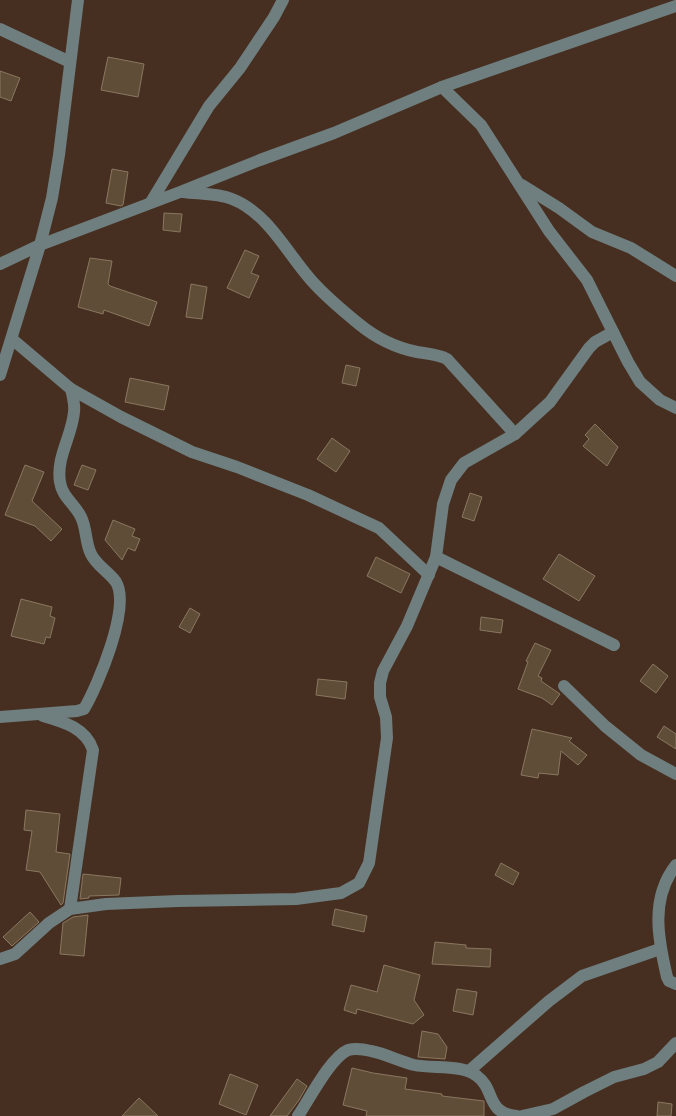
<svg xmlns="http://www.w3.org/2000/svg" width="676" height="1116" viewBox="0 0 676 1116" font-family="Signika,sans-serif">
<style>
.building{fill:#5f4d38;stroke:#8a7760}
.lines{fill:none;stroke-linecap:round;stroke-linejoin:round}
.minor{stroke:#6f7e7e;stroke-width:12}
</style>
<rect width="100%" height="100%" fill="#462f21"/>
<!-- building -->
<g class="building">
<path d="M108,57L144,64L138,97L101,90Z"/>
<path d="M0,71L20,78L11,101L0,97Z"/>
<path d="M112,169L128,172L123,205L121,206L106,203Z"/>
<path d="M164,213L182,214L180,232L163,230Z"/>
<path d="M245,250L259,256L251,273L259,276L249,298L227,288Z"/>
<path d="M90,258L112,261L108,284L110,286L157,302L149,326L104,310L103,314L78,307Z"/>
<path d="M191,284L207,287L202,319L186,317Z"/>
<path d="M346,365L360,368L356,386L342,383Z"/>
<path d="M130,378L169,386L164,410L125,402Z"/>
<path d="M595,424L618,447L607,466L583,446L589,439L585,435Z"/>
<path d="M332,438L350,451L336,472L317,459Z"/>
<path d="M25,465L44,472L32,501L62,529L51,541L35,526L5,515Z"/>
<path d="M82,465L96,470L88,490L74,485Z"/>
<path d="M470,493L482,497L474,521L462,517Z"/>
<path d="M113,520L135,529L132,536L140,539L135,551L128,548L122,560L105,540Z"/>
<path d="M559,554L595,576L579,601L543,579Z"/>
<path d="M376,557L410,574L401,593L367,576Z"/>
<path d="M21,599L52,607L50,616L55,618L50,638L46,637L44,644L11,636Z"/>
<path d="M190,608L200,614L190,633L179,627Z"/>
<path d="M481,617L503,620L501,633L480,630Z"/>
<path d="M535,643L551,650L538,676L542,678L541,681L560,694L552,705L542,698L518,689L528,662L526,661Z"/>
<path d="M653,664L668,676L656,693L640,681Z"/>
<path d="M318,679L347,682L345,699L316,695Z"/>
<path d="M664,726L676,734V749L657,737Z"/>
<path d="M532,729L572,738L569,741L587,755L578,765L561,751L558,775L539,773L538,778L521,775Z"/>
<path d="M26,810L60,814L56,852L70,854L63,903L61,905L40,872L26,870L32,831L24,830Z"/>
<path d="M501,863L519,873L513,885L495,875Z"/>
<path d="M83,874L121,878L119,895L89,896V898L80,899Z"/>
<path d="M335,909L367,916L364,932L332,925Z"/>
<path d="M30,912L39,922L12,946L3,937Z"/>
<path d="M88,915L84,956L60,954L63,923L73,917Z"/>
<path d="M435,942L466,945V948L491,949L490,967L432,964Z"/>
<path d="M384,965L420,975L414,1000L424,1015L413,1024L357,1009L356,1014L344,1010L351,985L377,992Z"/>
<path d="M457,989L477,992L473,1015L453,1011Z"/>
<path d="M422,1031L438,1034L447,1047L445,1059L418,1057Z"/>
<path d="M352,1068L373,1073L407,1078L405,1089L442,1094V1096L484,1101V1116H366L367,1111L343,1105Z"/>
<path d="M230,1074L258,1085L246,1115L219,1104Z"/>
<path d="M297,1079L307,1086L299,1100L287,1116H270Z"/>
<path d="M139,1098L158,1116H122Z"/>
<path d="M658,1102L672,1104L671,1116H657Z"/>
</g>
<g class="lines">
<!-- minor -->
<g class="minor">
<path d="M0,29L70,62"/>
<path d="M442,87L481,125L549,231L587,280L628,362L640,382L660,400L676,408"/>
<path d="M522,185L559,208L592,232L631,248L676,276"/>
<path d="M183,192C198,194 217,193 232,199C268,213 287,253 311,280C325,296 343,311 359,324C376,338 397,348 417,352C428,354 437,354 447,359L515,434"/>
<path d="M151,202L209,106L240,68L274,17L283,0"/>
<path d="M0,264L40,245L180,192L260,160L334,133L442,87L676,6"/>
<path d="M12,339L71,389L121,417L192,452L237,467L308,495L379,528L429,575"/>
<path d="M0,375L40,245L52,198L59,155L78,0"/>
<path d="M436,557L614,645"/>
<path d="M564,686L605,726L641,755L676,774"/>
<path d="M43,716C64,722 86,728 93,750L70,909"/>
<path d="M0,717L77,711L84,709C98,685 131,607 116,582C109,572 96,565 91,554C85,542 87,529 81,517C75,504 62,497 60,482C56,457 72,436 74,412C75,404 73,397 71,389"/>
<path d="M676,865C650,898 658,939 667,977L669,981L676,984"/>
<path d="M0,959L15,954L49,923L70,909L106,904L178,901L296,899L341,893L359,883L369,863L387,738L386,717L380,697V683L383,671L407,626L436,557L443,504L451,480L464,463L515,434L550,402L589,348L595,342L613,332"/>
<path d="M469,1071L549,1001L582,976L660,949"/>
<path d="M298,1116C309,1100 330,1058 348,1050C355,1048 363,1049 371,1051C386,1054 399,1061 414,1065C433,1069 462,1064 477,1076C496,1090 485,1113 517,1116"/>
<path d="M522,1116L553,1109L584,1092L614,1077L644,1069L658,1062L676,1043"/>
</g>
</g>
</svg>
